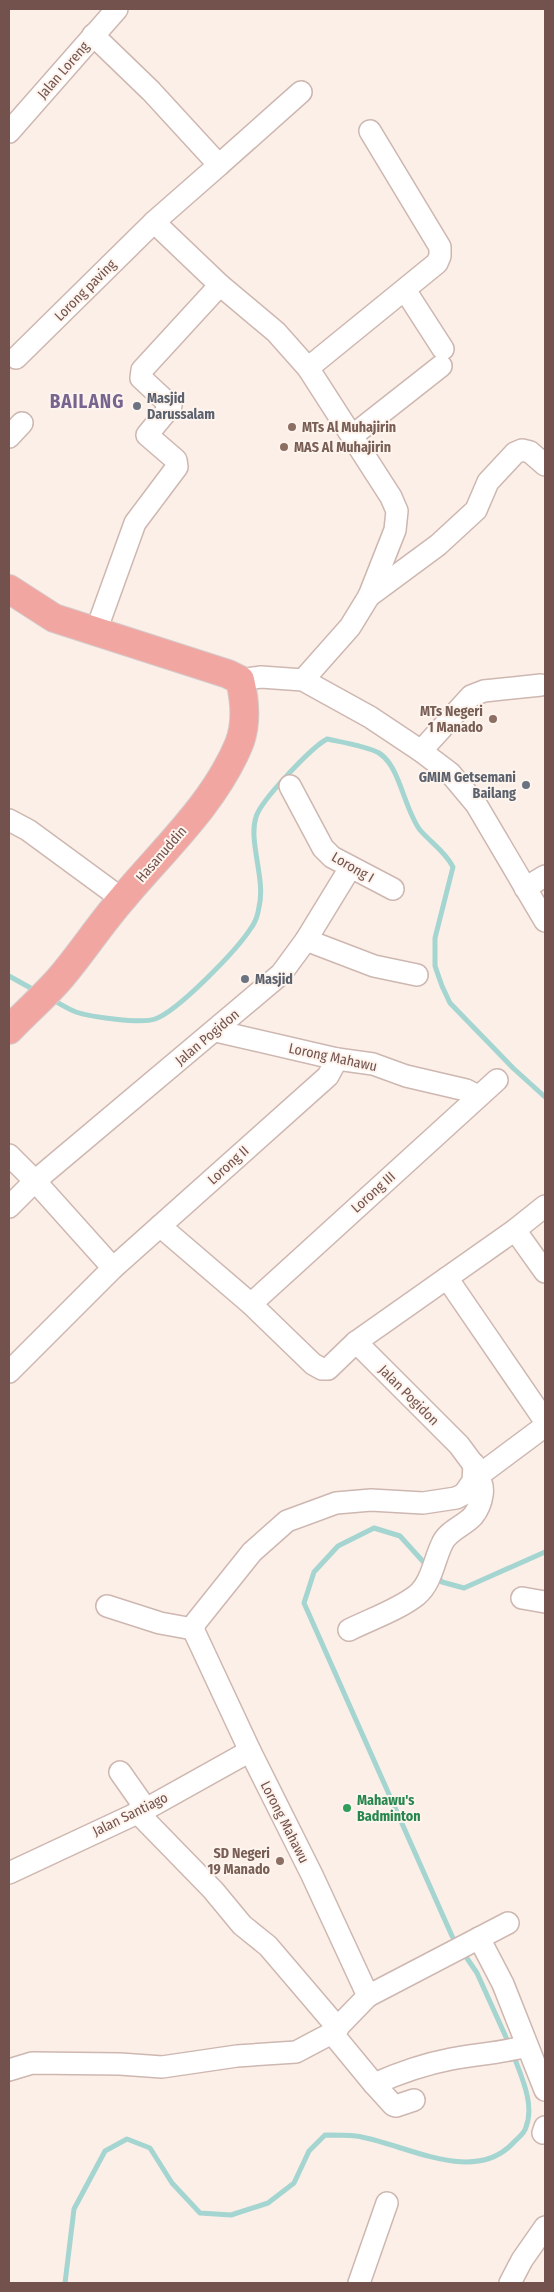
<svg xmlns="http://www.w3.org/2000/svg" width="554" height="2292" viewBox="0 0 554 2292" font-family="'Fira Sans Condensed',sans-serif">
<style>
.lines{fill:none;stroke-linecap:round;stroke-linejoin:round}
.stream{stroke:#a4d5d1;stroke-width:5}
.minor-casing{stroke:#ceb7b1;stroke-width:24}
.highway-casing{stroke:#d5cbca;stroke-width:30}
.minor{stroke:#fff;stroke-width:21}
.highway{stroke:#f1a6a2;stroke-width:28}
.worship-dot{fill:#6b7280;stroke:#fef4ee;stroke-width:2}
.education-dot{fill:#8d6e63;stroke:#fef4ee;stroke-width:2}
.leisure-dot{fill:#2e9e5b;stroke:#fef4ee;stroke-width:2}
.labels{text-anchor:middle;stroke-width:4;stroke-linejoin:round;paint-order:stroke}
.street-label{font-size:14px;fill:#73524d;stroke:#fef4ee}
.worship-label{font-size:14px;font-weight:bold;fill:#5b616d;stroke:#fef4ee;text-anchor:start}
.education-label{font-size:14px;font-weight:bold;fill:#785e54;stroke:#fef4ee;text-anchor:start}
.leisure-label{font-size:14px;font-weight:bold;fill:#27864d;stroke:#fef4ee;text-anchor:start}
.district-label{font-size:19px;font-weight:bold;letter-spacing:1px;fill:#78658f;stroke:#fef4ee}
</style>
<rect width="100%" height="100%" fill="#fbefe7"/>
<g class="lines">
<!-- stream -->
<g class="stream">
<path d="M9,976L36,991"/>
<path d="M53,1000C60,1004 68,1009 76,1012C91,1017 141,1024 155,1019C178,1011 237,950 251,928C255,923 258,914 259,907C266,880 248,841 256,817C261,800 312,747 327,739C341,742 367,746 379,753C400,766 404,809 420,830C431,843 445,851 453,867L435,938V966L442,986L450,1003L513,1068L545,1097"/>
<path d="M428,1567L400,1536L374,1528L338,1546L314,1572L304,1603L452,1936L457,1944"/>
<path d="M436,1575L442,1582L464,1588L545,1552"/>
<path d="M462,1951L477,1973L510,2046"/>
<path d="M65,2283L74,2209L105,2151L127,2139L150,2148L172,2183L200,2213L231,2215L268,2203L294,2183L309,2151L325,2135C335,2135 346,2135 356,2136C404,2143 474,2187 514,2142C518,2138 525,2133 526,2127C535,2104 521,2076 513,2054"/>
</g>
<defs>
<g id="minor">
<path d="M93,35L151,91L219,165L154,222L220,285L276,332L308,368L391,497L397,511L395,530L369,596L350,627L303,680"/>
<path d="M9,132L117,9"/>
<path d="M219,165L301,92"/>
<path d="M405,290L443,349"/>
<path d="M16,358L154,222"/>
<path d="M308,368L437,263L440,256V247L370,131"/>
<path d="M352,436L441,366"/>
<path d="M9,437L22,423"/>
<path d="M369,596L438,545L476,510L488,482L515,453L522,450L530,452L545,465"/>
<path d="M96,631L135,523L177,467L176,460L147,435L171,406L141,378L142,370L220,285"/>
<path d="M240,680L261,677L303,680L370,717L421,751L450,773L476,804L545,921"/>
<path d="M421,751L471,696L484,691L541,685"/>
<path d="M290,786L323,848L332,857L393,889"/>
<path d="M9,820L28,830L122,899"/>
<path d="M525,888L545,876"/>
<path d="M306,940L374,966L417,975"/>
<path d="M216,1031L337,1059L373,1064L406,1076L466,1090L478,1096"/>
<path d="M9,1155L35,1181L9,1207"/>
<path d="M160,1226L251,1304L313,1364L322,1369H328L356,1342L515,1230L545,1206"/>
<path d="M515,1230L545,1272"/>
<path d="M113,1268L35,1181L281,974L306,940L350,868"/>
<path d="M447,1278L545,1421"/>
<path d="M251,1304L497,1080"/>
<path d="M356,1342L459,1445L479,1472L482,1473L545,1426"/>
<path d="M9,1372L113,1268L328,1076L337,1059"/>
<path d="M522,1598L545,1602"/>
<path d="M107,1606L160,1623L193,1629"/>
<path d="M349,1630C371,1619 398,1610 417,1595C432,1582 434,1560 442,1544C447,1531 464,1526 473,1516C481,1506 489,1482 474,1476"/>
<path d="M120,1772L146,1809"/>
<path d="M137,1812L213,1890L242,1925L268,1946L338,2028"/>
<path d="M9,1873L146,1809L250,1751"/>
<path d="M479,1938L503,1984L545,2090"/>
<path d="M368,1996L508,1923"/>
<path d="M332,2033L374,2084C399,2073 425,2064 451,2059C477,2054 502,2053 527,2046"/>
<path d="M9,2070L32,2063L120,2064L162,2067L237,2056L296,2052L332,2033L368,1996L312,1875L250,1751L193,1629L196,1622L252,1552L287,1521L336,1503L371,1500L423,1503L456,1498L464,1494L473,1481L474,1464"/>
<path d="M374,2084L393,2105L396,2106L414,2100"/>
<path d="M543,2133L545,2127"/>
<path d="M359,2283L387,2203"/>
<path d="M510,2283L522,2260L545,2227"/>
</g>
<path id="highway" d="M9,589L54,618L228,674L240,680C245,701 247,724 239,744C214,804 164,849 123,898C101,923 83,951 62,976C46,995 26,1012 9,1030"/>
</defs>
<!-- minor casing -->
<use href="#minor" class="minor-casing"/>
<!-- highway casing -->
<use href="#highway" class="highway-casing"/>
<!-- minor -->
<use href="#minor" class="minor"/>
<!-- highway -->
<use href="#highway" class="highway"/>
</g>
<!-- markers -->
<g class="worship-dot">
<circle cx="137" cy="406" r="5"/>
<circle cx="526" cy="785" r="5"/>
<circle cx="245" cy="979" r="5"/>
</g>
<g class="education-dot">
<circle cx="292" cy="427" r="5"/>
<circle cx="284" cy="447" r="5"/>
<circle cx="493" cy="719" r="5"/>
<circle cx="280" cy="1861" r="5"/>
</g>
<circle class="leisure-dot" cx="347" cy="1808" r="5"/>
<g class="labels">
<!-- street labels -->
<g class="street-label">
<text transform="translate(63 70) rotate(-49)" y="5">Jalan Loreng</text>
<text transform="translate(85 290) rotate(-45)" y="5">Lorong paving</text>
<text transform="translate(161 854) rotate(-49)" y="5">Hasanuddin</text>
<text transform="translate(353 867) rotate(30)" y="5">Lorong I</text>
<text transform="translate(207 1037) rotate(-40)" y="5">Jalan Pogidon</text>
<text transform="translate(333 1057) rotate(12)" y="5">Lorong Mahawu</text>
<text transform="translate(228 1165) rotate(-42)" y="5">Lorong II</text>
<text transform="translate(373 1192) rotate(-42)" y="5">Lorong III</text>
<text transform="translate(409 1395) rotate(45)" y="5">Jalan Pogidon</text>
<text transform="translate(130 1814) rotate(-26)" y="5">Jalan Santiago</text>
<text transform="translate(285 1822) rotate(63)" y="5">Lorong Mahawu</text>
</g>
<!-- worship labels -->
<g class="worship-label">
<text x="147" y="403">Masjid<tspan x="147" dy="16">Darussalam</tspan></text>
<text x="516" y="782" text-anchor="end">GMIM Getsemani<tspan x="516" dy="16">Bailang</tspan></text>
<text x="255" y="984">Masjid</text>
</g>
<!-- education labels -->
<g class="education-label">
<text x="302" y="432">MTs Al Muhajirin</text>
<text x="294" y="452">MAS Al Muhajirin</text>
<text x="483" y="716" text-anchor="end">MTs Negeri<tspan x="483" dy="16">1 Manado</tspan></text>
<text x="270" y="1858" text-anchor="end">SD Negeri<tspan x="270" dy="16">19 Manado</tspan></text>
</g>
<!-- leisure labels -->
<g class="leisure-label">
<text x="357" y="1805">Mahawu's<tspan x="357" dy="16">Badminton</tspan></text>
</g>
<!-- district labels -->
<g class="district-label">
<text x="87" y="408">BAILANG</text>
</g>
</g>
<!-- border -->
<rect width="554" height="2292" fill="none" stroke="#73524d" stroke-width="20"/>
</svg>
